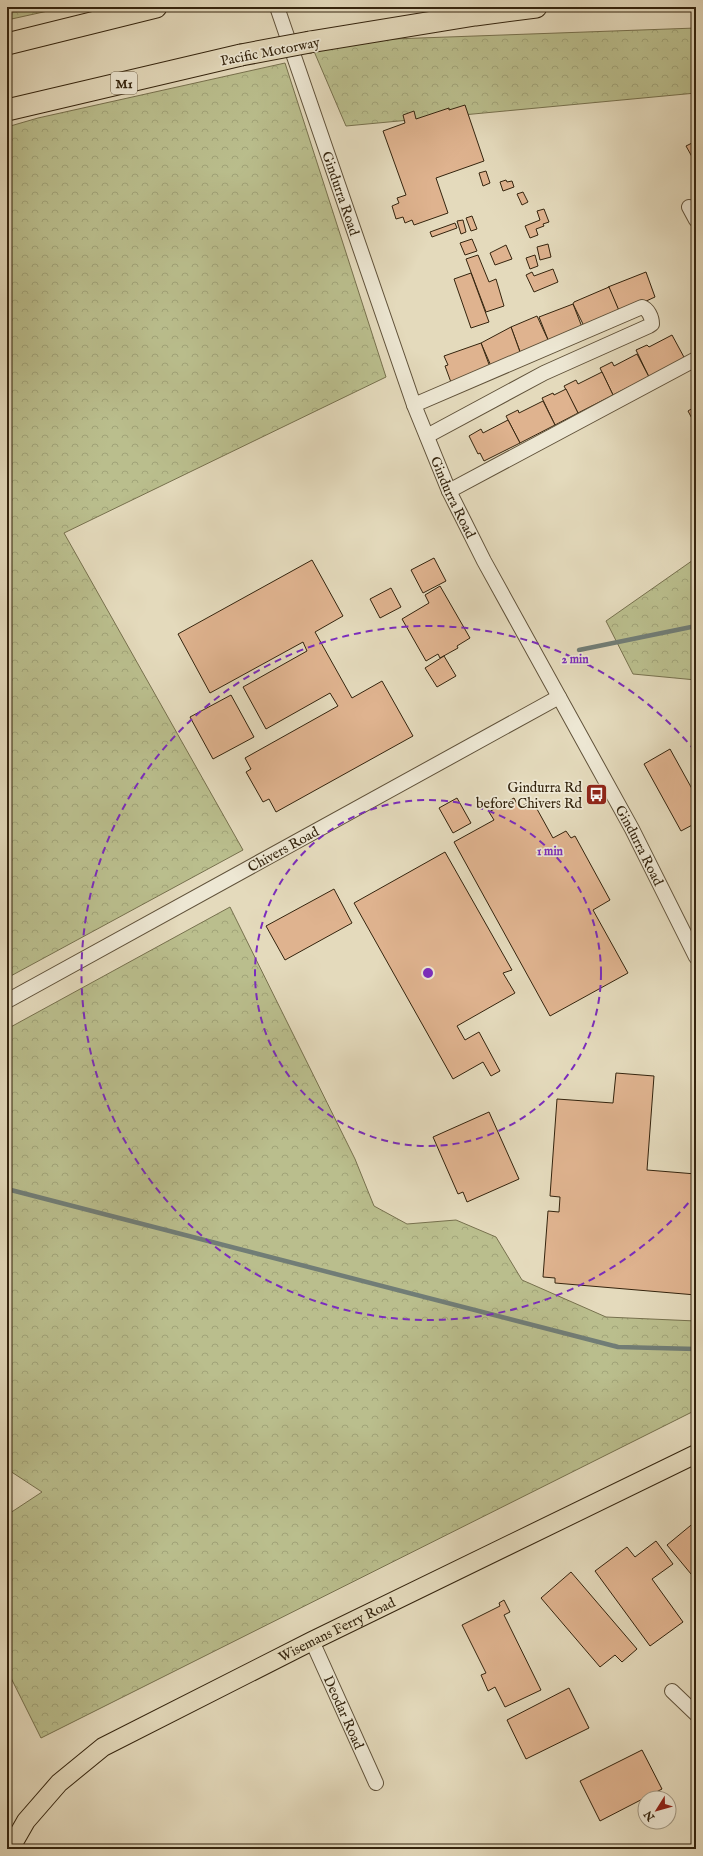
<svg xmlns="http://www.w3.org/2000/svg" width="703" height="1856" viewBox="0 0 703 1856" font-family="'IM FELL English',serif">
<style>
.forest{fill:url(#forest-crowns);stroke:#77714e}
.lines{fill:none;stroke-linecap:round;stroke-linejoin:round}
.stream{stroke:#717d76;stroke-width:4.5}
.building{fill:#dfb38f;stroke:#34240e}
.minor-casing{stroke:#60523a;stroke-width:16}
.major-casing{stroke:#34240e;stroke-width:20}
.highway-casing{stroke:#34240e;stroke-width:23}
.minor{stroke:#ede7d3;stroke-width:14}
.major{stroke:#e4dabc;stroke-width:18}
.highway{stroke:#e4dabc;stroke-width:21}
.highway-bridge-casing{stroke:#34240e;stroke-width:23;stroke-linecap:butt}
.highway-bridge{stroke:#e4dabc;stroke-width:21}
.ring{fill:none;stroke:#7b2cbf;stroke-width:2;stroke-dasharray:7 5}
.labels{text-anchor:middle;stroke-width:3.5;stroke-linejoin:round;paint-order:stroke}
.shield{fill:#ede7d3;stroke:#6c5e49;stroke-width:1}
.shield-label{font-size:13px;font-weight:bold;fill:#34240e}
.street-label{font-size:14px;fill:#34240e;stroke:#ede7d3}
.poi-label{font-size:14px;fill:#34240e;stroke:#ede7d3;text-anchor:end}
.centre{fill:#7b2cbf;stroke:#ede7d3;stroke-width:2}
.ring-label{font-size:12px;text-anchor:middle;font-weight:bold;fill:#7b2cbf;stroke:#ede7d3;stroke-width:3.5;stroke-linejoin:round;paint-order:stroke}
</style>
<defs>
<pattern id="forest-crowns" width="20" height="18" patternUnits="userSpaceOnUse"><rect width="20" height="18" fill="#babe8d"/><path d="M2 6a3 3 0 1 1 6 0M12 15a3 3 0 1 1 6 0" fill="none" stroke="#a0a378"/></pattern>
</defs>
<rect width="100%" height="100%" fill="#e4dabc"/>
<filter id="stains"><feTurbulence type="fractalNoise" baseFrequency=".005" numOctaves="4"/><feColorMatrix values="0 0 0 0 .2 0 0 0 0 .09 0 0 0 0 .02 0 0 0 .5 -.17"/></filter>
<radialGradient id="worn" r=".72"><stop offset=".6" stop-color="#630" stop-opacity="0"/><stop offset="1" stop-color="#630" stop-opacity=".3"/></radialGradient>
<!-- forest -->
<g class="forest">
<path d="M7,7H66L7,20Z"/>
<path d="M696,28V93L346,126L310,42Z"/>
<path d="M285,63L386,377L64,533L243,850L7,978V127L38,118Z"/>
<path d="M696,558V680L633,674L606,621Z"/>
<path d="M230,907L355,1159L374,1206L407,1224L456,1220L496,1237L522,1280L606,1317L696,1321V1410L41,1738L7,1670V1515L42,1492L7,1469V1029Z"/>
</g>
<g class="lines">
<!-- stream -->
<g class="stream">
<path d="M579,650L696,626"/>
<path d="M7,1189L618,1347L696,1349"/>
</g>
</g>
<!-- building -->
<g class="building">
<path d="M465,105L484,161L436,178L448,213L414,225L412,220L405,223L403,217L396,219L392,206L399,203L397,198L406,195L383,131L405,123L403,115L414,111L416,119L449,108V110Z"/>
<path d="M696,141V164L686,146Z"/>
<path d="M486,171L490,183L483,186L479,173Z"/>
<path d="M506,180L507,182L512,181L514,187L503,191L500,182Z"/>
<path d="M523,192L528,202L522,205L517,194Z"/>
<path d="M544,209L549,222L543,224L544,226L536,229L538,235L530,238L525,226L540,220L537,211Z"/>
<path d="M472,216L477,229L471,231L466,218Z"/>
<path d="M463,220L466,232L461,234L457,221Z"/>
<path d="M455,223L457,228L432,237L430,232Z"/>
<path d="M472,239L477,251L465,255L460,243Z"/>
<path d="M548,244L551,257L540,260L537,247Z"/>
<path d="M506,245L512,259L495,265L490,253Z"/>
<path d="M478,255L489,282L496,279L504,306L486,312L466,259Z"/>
<path d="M535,255L538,266L530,269L526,258Z"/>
<path d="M553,269L558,282L534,292L526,275L532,272L534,276Z"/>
<path d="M646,272L655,297L620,313L608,287Z"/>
<path d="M471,273L489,322L471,328L454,279Z"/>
<path d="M609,287L620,313L584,326L573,304L574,302Z"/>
<path d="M573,304L582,327L549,342L539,317Z"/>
<path d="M537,316L549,342L522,357L511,327Z"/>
<path d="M511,327L520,352L491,366L481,343Z"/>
<path d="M672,335L685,359L649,377L636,350L647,345L649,347Z"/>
<path d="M481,343L490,367L452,385L445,366L448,365L444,356Z"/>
<path d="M637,354L649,377L613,395L600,368L612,362L614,366Z"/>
<path d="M602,372L613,395L578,413L564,386L576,380L578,384Z"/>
<path d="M566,389L578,413L555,425L542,398L553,393L554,395Z"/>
<path d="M543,401L555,425L520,443L506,416L518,410L519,413Z"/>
<path d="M696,406V426L688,411Z"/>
<path d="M508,420L520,443L484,461L480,453L478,454L469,436L481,429L483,433Z"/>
<path d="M434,558L446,581L423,593L411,570Z"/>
<path d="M312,560L343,616L315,632L352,698L382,681L413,736L276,812L269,799L263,802L246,772L251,769L245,758L338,706L330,693L266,729L243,687L307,651L303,642L210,693L178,634Z"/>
<path d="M440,586L470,638L457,646L458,648L440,658L438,654L426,661L402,619L429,603L425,595Z"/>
<path d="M391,588L401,607L380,618L370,599Z"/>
<path d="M444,656L456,676L437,687L425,668Z"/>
<path d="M231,695L254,737L213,759L190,717Z"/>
<path d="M670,749L696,796V823L681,831L644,764Z"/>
<path d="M457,798L471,823L453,833L439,808Z"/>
<path d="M514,798L519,808L532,800L553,838L566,831L571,838L575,836L610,900L593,910L628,973L550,1016L454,842L494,820L489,812Z"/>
<path d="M445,852L512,970L503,973L515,993L457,1026L465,1040L479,1032L500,1071L491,1076L483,1062L453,1079L354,903Z"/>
<path d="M334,889L352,923L285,960L266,926Z"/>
<path d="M616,1073L654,1076L647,1170L696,1174V1295L555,1283V1278L543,1277L548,1211L559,1212L560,1197L550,1196L557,1099L613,1103Z"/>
<path d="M489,1112L519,1179L467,1202L463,1192L458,1194L433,1137Z"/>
<path d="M696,1521V1580L667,1545Z"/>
<path d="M656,1541L673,1564L652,1579L683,1622L650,1646L595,1571L627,1547L635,1557Z"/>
<path d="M571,1572L637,1649L622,1662L615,1655L600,1667L541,1598Z"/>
<path d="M504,1600L510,1612L504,1615L541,1690L505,1707L495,1687L488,1691L481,1675L486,1673L462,1625L500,1606L499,1603Z"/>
<path d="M569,1688L589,1728L526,1759L507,1720Z"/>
<path d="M642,1750L662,1789L600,1821L580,1781Z"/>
</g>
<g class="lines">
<defs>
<g id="minor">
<path id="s1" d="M277,7L414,405L449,491L484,561L632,829L696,957"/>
<path d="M689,207L696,220"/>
<path d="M414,405L642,307C648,309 652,317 652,324L649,326L544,373L427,436"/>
<path d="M449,491L696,359"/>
<path id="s2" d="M7,1001L559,697"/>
<path id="s3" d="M312,1641L376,1783"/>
<path d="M672,1691L696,1714"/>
</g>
<g id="major">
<path id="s4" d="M10,1849L26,1821L59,1783L103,1747L312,1641L696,1454"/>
</g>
<g id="highway">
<path d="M310,42L475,15L536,7"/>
<path d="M7,44L156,7"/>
<path d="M7,110L241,55"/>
</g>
</defs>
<!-- minor casing -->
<use href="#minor" class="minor-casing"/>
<!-- major casing -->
<use href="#major" class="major-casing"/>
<!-- highway casing -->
<use href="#highway" class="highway-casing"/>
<!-- minor -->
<use href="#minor" class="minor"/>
<!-- major -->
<use href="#major" class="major"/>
<!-- highway -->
<use href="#highway" class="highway"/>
<defs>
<path id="highway-bridge" d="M241,55L310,42"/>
</defs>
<!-- highway-bridge casing -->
<use href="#highway-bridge" class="highway-bridge-casing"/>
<!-- highway-bridge -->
<use href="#highway-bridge" class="highway-bridge"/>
</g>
<!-- distance rings -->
<g class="ring">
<circle cx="428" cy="973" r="173"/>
<path d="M696 1194A347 347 0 1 1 696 752"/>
</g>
<!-- icons -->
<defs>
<symbol id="bus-square" viewBox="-11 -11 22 22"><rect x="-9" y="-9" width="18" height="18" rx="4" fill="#8f2418" stroke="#ede7d3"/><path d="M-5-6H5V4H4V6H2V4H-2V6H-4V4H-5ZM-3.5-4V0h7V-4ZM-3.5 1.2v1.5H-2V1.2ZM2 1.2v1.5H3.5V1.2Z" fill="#fff"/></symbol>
</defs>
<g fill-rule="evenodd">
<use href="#bus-square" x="584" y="782" width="25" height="25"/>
</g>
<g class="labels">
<!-- shield labels -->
<rect class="shield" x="111" y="72" width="26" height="22" rx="3"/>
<g class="shield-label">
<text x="124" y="88">M1</text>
</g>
<!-- street labels -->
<g class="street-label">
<text transform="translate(270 51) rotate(-11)" y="5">Pacific Motorway</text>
<text dy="5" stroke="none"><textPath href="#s1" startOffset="197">Gindurra Road</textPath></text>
<text dy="5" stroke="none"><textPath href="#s1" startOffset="521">Gindurra Road</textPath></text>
<text dy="5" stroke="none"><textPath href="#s1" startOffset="916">Gindurra Road</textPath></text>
<text dy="5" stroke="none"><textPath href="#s2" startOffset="315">Chivers Road</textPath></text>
<text dy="5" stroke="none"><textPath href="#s4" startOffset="401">Wisemans Ferry Road</textPath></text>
<text dy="5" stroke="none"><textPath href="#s3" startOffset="78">Deodar Road</textPath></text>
</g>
<!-- poi labels -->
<g class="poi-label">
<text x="582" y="792">Gindurra Rd<tspan x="582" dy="16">before Chivers Rd</tspan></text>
</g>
</g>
<circle cx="428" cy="973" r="6" class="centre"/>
<g class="ring-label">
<text x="575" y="663">2 min</text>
<text x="550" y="855">1 min</text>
</g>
<!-- margin -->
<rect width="703" height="1856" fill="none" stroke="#e4dabc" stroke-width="24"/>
<rect x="8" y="8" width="687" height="1840" fill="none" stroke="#34240e" stroke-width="2"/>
<rect x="12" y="12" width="679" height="1832" fill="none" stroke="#34240e"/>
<!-- north arrow -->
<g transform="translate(657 1810) rotate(233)"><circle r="19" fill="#ede7d3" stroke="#a39984"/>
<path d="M0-3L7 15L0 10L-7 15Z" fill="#8f2418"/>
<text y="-6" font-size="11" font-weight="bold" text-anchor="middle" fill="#34240e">N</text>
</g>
<rect width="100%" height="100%" filter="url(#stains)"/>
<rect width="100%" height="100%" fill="url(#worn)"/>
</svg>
